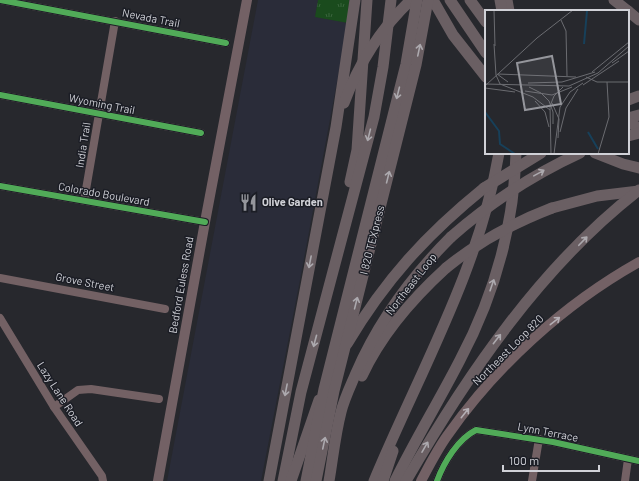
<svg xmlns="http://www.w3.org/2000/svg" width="639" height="481" viewBox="0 0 639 481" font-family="Barlow,sans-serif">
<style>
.built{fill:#2a2c39}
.grass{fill:url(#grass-tufts)}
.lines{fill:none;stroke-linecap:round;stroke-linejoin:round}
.minor{stroke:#736164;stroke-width:8}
.major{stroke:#736165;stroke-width:10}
.highway{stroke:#6a5f63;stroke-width:11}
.highway-bridge{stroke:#6a5f63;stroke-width:11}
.cycleway-casing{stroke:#1b1d25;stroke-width:8}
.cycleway{stroke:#51ab58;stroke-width:6}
.oneway{stroke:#aca9ae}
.oneway2{stroke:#b4afb5}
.labels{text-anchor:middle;stroke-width:3;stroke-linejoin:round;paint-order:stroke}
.street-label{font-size:11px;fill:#d0d1d7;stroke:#1b1d25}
.poi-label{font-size:11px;font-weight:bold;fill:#d0d1d7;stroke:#1b1d25;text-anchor:start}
.inset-river{fill:none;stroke:#17405a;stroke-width:2}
.inset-road{fill:none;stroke:#6b6c71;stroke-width:1}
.view{fill:#95969c;fill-opacity:0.15;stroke:#95969c;stroke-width:2}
.inset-edge{fill:none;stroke:#d0d1d7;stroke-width:2}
</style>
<defs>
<pattern id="grass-tufts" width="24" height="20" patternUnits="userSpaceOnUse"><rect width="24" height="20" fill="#1a4b1d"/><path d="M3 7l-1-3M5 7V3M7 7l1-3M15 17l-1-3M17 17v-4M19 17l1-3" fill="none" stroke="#3a643d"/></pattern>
</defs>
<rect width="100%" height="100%" fill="#27282d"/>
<!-- built -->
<path class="built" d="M258,0H318L315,17L348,23L300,280L261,481H167Z"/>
<!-- grass -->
<path class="grass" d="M318,0H349L348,23L315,17Z"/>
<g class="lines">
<!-- minor -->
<g class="minor">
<path d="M0,0L226,43"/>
<path d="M0,95L201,133"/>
<path d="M0,186L205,222"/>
<path d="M84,201L115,21"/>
<path d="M0,278L165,309"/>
<path d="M0,318L54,407L102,476L103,481"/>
<path d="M54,407L78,390L91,389L159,399"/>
<path d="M437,481C444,462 458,439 476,430L553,442L639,461"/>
<path d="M532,481L539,439"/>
<path d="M625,481L628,459"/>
</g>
<!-- major -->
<g class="major">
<path d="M158,481L205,222L247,0"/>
<path d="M421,481C429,466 437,450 447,436C496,366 564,304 639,262"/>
</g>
<!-- highway -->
<g class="highway">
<path d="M433,0L453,35L486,77"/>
<path d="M450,0L486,53"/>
<path d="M470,0L486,22"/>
<path d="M507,0L509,11"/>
<path d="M614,0L628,11"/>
<path d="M628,11L639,20"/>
<path d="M628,100L639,96"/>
<path d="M628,118L639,115"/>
<path d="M628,122L639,128"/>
<path d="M350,182L357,150L367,0"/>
<path d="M552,208L597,196L639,191"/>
<path d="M347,344C385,280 426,235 484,188"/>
<path d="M362,376C382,333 412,299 446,268"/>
<path d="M269,481L336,127L355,0"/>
<path d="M283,481L301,392L374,117L383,67L391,0"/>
<path d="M291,481L319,400"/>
<path d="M329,481C333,458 335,435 341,412C344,399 351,385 356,373C379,320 411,277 451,237"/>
<path d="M374,481C419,373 479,270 499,153"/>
<path d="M383,481L393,451"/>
<path d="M395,481C415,440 439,401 460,360C494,296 514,225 516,153"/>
</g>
<!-- highway-bridge -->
<g class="highway-bridge">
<path d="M500,0L502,11"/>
<path d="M344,103C359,63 380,29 411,0"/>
<path d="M628,136L639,133"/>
<path d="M595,153L623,164L639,168"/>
<path d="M484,188L541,153"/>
<path d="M451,237C491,202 532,175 580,153"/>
<path d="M446,268C479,241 513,223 552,208"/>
<path d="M306,481L324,389L406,64L417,0"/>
<path d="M316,481L334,391L416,65L428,0"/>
<path d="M406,481C467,375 542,265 639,190"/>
</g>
<defs>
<g id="cycleway">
<path d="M0,0L226,43"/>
<path d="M0,95L201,133"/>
<path d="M0,186L205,222"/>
<path d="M437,481C444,462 458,439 476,430L553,442L639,461"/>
</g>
</defs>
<!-- cycleway casing -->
<use href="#cycleway" class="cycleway-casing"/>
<!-- cycleway -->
<use href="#cycleway" class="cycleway"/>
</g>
<!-- one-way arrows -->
<defs><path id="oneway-shaft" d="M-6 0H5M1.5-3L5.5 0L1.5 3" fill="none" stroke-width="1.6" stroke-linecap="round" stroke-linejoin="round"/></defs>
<g class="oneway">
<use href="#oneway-shaft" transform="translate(419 50) rotate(-78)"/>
<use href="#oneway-shaft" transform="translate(398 93) rotate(104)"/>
<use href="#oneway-shaft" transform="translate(369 135) rotate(104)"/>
<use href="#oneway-shaft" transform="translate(539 173) rotate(-29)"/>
<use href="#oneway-shaft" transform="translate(388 177) rotate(-76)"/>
<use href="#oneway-shaft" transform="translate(583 241) rotate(-46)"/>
<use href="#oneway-shaft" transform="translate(310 262) rotate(101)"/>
<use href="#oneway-shaft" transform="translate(492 285) rotate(-71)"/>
<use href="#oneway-shaft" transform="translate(356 303) rotate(-76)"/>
<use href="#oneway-shaft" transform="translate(497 339) rotate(-52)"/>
<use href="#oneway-shaft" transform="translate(315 341) rotate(105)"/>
<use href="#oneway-shaft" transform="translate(286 390) rotate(101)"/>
<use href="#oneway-shaft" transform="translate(324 443) rotate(-78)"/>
<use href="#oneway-shaft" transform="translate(425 447) rotate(-60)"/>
</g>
<g class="oneway2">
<use href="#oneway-shaft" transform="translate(555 321) rotate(-38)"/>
<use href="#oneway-shaft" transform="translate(465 413) rotate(-51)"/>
</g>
<!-- icons -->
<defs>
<symbol id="restaurant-bare" viewBox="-9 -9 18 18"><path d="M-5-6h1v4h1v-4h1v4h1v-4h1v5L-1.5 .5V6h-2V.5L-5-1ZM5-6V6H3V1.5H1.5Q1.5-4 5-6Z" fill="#95969c" stroke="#1b1d25" stroke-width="2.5" paint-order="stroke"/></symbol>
</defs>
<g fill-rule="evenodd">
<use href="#restaurant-bare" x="236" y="190" width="25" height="25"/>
</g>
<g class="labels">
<!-- street labels -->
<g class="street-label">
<text transform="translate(151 18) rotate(11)" y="4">Nevada Trail</text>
<text transform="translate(102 104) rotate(11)" y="4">Wyoming Trail</text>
<text transform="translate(83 145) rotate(-81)" y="4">India Trail</text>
<text transform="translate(104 194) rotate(10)" y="4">Colorado Boulevard</text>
<text transform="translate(372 240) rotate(-76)" y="4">I 820 TEXpress</text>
<text transform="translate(85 282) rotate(11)" y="4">Grove Street</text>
<text transform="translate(411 284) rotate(-52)" y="4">Northeast Loop</text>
<text transform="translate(181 285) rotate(-80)" y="4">Bedford Euless Road</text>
<text transform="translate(508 350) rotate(-45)" y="4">Northeast Loop 820</text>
<text transform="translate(60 394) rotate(57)" y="4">Lazy Lane Road</text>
<text transform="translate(548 432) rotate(11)" y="4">Lynn Terrace</text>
</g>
<!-- poi labels -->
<g class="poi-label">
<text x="262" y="206">Olive Garden</text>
</g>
</g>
<!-- overview -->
<g transform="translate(485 10)">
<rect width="144" height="144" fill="#27282d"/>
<path class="inset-river" d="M99,34L102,1M0,102L14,121L15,134L30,144M103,122L113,139"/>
<path class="inset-road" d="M9,0L10,36M76,10L81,21L82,66M9,34L11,65L15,74L48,87L65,100M127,53L144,41M107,62L144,32M12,64L23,72M13,64L91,67M101,67L112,72H144M43,73L77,72L110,62M0,74L84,76L113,63L144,36M1,75L52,28L88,0M98,75L134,51M44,77L56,83L64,91L68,102V114M0,78L30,82M40,81L67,85L87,77M50,91L60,102L64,117M67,93L74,109L73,128M75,122L81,98L93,79M66,144L65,96L69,86L78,77M69,144L75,97L85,82L98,73M113,144L124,107L122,72"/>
<path class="view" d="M67,46L76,94L40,100L32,53Z"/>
<rect width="144" height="144" class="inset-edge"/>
</g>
<!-- scale -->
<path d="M503 465v6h96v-6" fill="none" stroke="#d0d1d7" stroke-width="2"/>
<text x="509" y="465" font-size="12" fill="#d0d1d7" stroke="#1b1d25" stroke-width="3" paint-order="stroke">100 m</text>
</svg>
